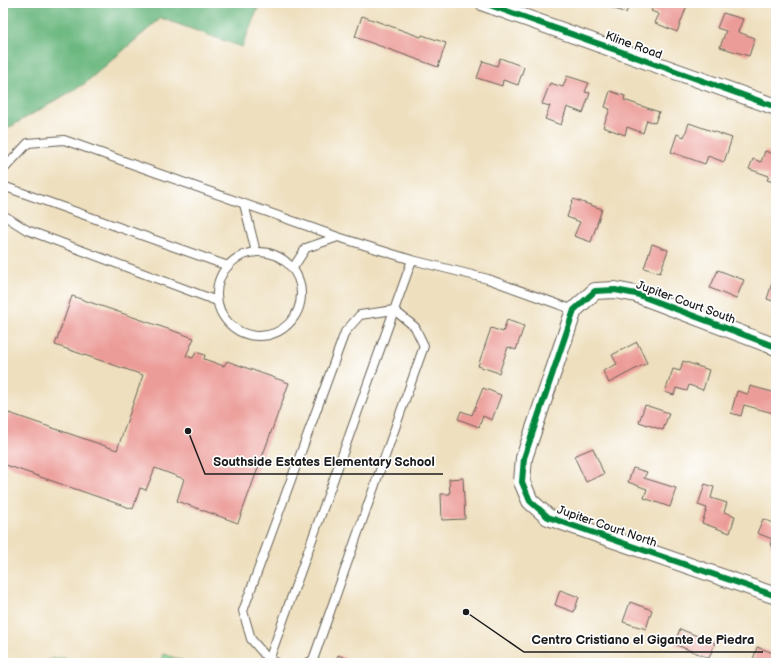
<svg xmlns="http://www.w3.org/2000/svg" width="779" height="666" viewBox="0 0 779 666" font-family="'Balsamiq Sans',sans-serif">
<style>
.green{fill:#85d798;stroke:#507a5a}
.forest{fill:#6cb880;stroke:#446a4e}
.building{fill:#ec9c98}
.lines{fill:none;stroke-linecap:round;stroke-linejoin:round}
.service-casing{stroke:#666055;stroke-width:10}
.minor-casing{stroke:#666055;stroke-width:18}
.service{stroke:#fff;stroke-width:8}
.minor{stroke:#fff;stroke-width:16}
.cycleway-casing{stroke:#fff;stroke-width:8}
.cycleway{stroke:#00873e;stroke-width:6}
.labels{text-anchor:middle;stroke-width:3.5;stroke-linejoin:round;paint-order:stroke}
.street-label{font-size:12px;fill:#1c1c1c;stroke:#fff}
.leader{fill:none;stroke:#1c1c1c;stroke-width:1.5}
.callout-dot{fill:#1c1c1c;stroke:#fff;stroke-width:1.5}
.callout-label{font-size:13px;text-anchor:middle;font-weight:bold;fill:#1c1c1c;stroke:#fff;stroke-width:3.5;stroke-linejoin:round;paint-order:stroke}
</style>
<rect width="100%" height="100%" fill="#fff"/>
<filter id="ink" filterUnits="userSpaceOnUse"><feTurbulence type="fractalNoise" baseFrequency=".025" numOctaves="2"/><feDisplacementMap in="SourceGraphic" scale="8" xChannelSelector="R" yChannelSelector="G"/><feConvolveMatrix kernelMatrix="1 2 1 2 8 2 1 2 1" color-interpolation-filters="sRGB"/></filter>
<filter id="wash" filterUnits="userSpaceOnUse"><feTurbulence type="fractalNoise" baseFrequency=".012" numOctaves="4" result="noise"/><feDisplacementMap in="SourceGraphic" scale="16" xChannelSelector="R" yChannelSelector="G"/><feGaussianBlur stdDeviation="0.9" result="paint"/><feColorMatrix in="noise" values="0 0 0 0 0 0 0 0 0 0 0 0 0 0 0 0 0 1.4 0 .05"/><feComposite in="paint" operator="in"/></filter>
<g filter="url(#wash)">
<rect width="100%" height="100%" fill="#eedfbe"/>
<!-- green -->
<g class="green">
<path d="M163,654L183,661V663H160Z"/>
<path d="M54,658H64L79,663H48L49,660Z"/>
</g>
<!-- forest -->
<path class="forest" d="M3,3H260L242,47L161,18L84,84L3,131Z"/>
<g id="blocks">
<!-- building -->
<g class="building">
<path d="M598,3H630L626,13Z"/>
<path d="M655,3H688L677,32L655,23L659,14L651,11Z"/>
<path d="M723,13L743,19L738,32L755,38L749,56L720,47L726,31L717,28Z"/>
<path d="M362,16L421,37L422,35L446,43L438,67L355,37Z"/>
<path d="M500,58L524,67L518,85L503,80L502,86L477,78L483,61L497,66Z"/>
<path d="M567,76L589,83L585,92L590,93L583,113L567,107L561,125L545,119L550,106L542,104L550,83L563,87Z"/>
<path d="M610,91L625,96L624,100L659,112L655,123L647,120L643,133L627,127L625,135L603,127L610,109L605,107Z"/>
<path d="M689,123L732,138L724,162L708,156L705,164L671,152L677,134L684,137Z"/>
<path d="M765,151L776,155V183L767,180L769,176L749,169L753,159L761,162Z"/>
<path d="M573,199L602,209L591,242L574,236L580,222L567,217Z"/>
<path d="M652,244L668,250L660,273L644,268Z"/>
<path d="M718,270L744,280L736,299L710,288Z"/>
<path d="M772,283L776,285V302L767,299Z"/>
<path d="M72,296L194,338L186,356L193,358L196,352L205,355L204,359L224,366L227,361L289,383L238,523L177,501L184,479L155,468L146,490L140,488L133,509L3,464V430L9,413L117,450L143,375L55,345Z"/>
<path d="M507,320L524,326L516,350L508,347L499,373L478,366L491,328L503,332Z"/>
<path d="M637,342L647,363L609,383L603,371L617,364L612,355Z"/>
<path d="M683,361L709,370L703,390L689,385L687,391L676,388L674,395L665,392L673,369L680,371Z"/>
<path d="M750,386L776,393V400L773,413L744,405L741,416L731,413L737,391L748,394Z"/>
<path d="M483,388L501,395L492,420L483,416L479,427L458,419L461,411L472,415Z"/>
<path d="M645,405L669,413L663,430L639,422Z"/>
<path d="M593,448L604,474L586,482L574,456Z"/>
<path d="M633,468L647,472L644,478L676,488L670,507L644,498L647,489L628,482Z"/>
<path d="M463,478L465,519L442,520L441,494H450L449,479Z"/>
<path d="M705,484L714,487L711,498L727,503L724,512L735,516L730,533L702,523L707,508L698,505Z"/>
<path d="M763,519L776,524V548L770,545L772,539L757,533Z"/>
<path d="M560,590L579,597L574,612L555,605Z"/>
<path d="M630,602L652,610L646,629L623,622Z"/>
<path d="M680,629L715,643L709,658L674,644Z"/>
<path d="M757,647L776,654V663H752Z"/>
<path d="M338,655L357,663H335Z"/>
</g>
</g>
</g>
<g filter="url(#ink)">
<use href="#blocks" fill-opacity="0" stroke="#666055" stroke-width="1"/>
<g class="lines">
<defs>
<g id="service">
<path d="M3,170L28,143L64,140L338,237L412,260L488,279L574,310"/>
<path d="M3,186L228,266"/>
<path d="M244,204L256,252"/>
<path d="M3,215L27,230L217,301"/>
<circle cx="259" cy="294" r="42"/>
<path d="M293,268L306,248L338,237"/>
<path d="M269,660L412,260"/>
<path d="M278,663L269,660L251,639L243,611L345,332L360,315L394,310L415,327L424,346L313,660L307,663"/>
</g>
<g id="minor">
<path d="M484,3L776,107"/>
<path d="M776,347L636,294L615,290L595,291L574,310L524,458L522,482L530,501L548,517L776,596"/>
</g>
</defs>
<!-- service casing -->
<use href="#service" class="service-casing"/>
<!-- minor casing -->
<use href="#minor" class="minor-casing"/>
<!-- service -->
<use href="#service" class="service"/>
<!-- minor -->
<use href="#minor" class="minor"/>
<defs>
<g id="cycleway">
<path d="M484,3L776,107"/>
<path d="M776,347L636,294L615,290L595,291L574,310L524,458L522,482L530,501L548,517L776,596"/>
</g>
</defs>
<!-- cycleway casing -->
<use href="#cycleway" class="cycleway-casing"/>
<!-- cycleway -->
<use href="#cycleway" class="cycleway"/>
</g>
</g>
<g class="labels">
<!-- street labels -->
<g class="street-label">
<text transform="translate(634 45) rotate(20)" y="4">Kline Road</text>
<text transform="translate(686 302) rotate(20)" y="4">Jupiter Court South</text>
<text transform="translate(607 526) rotate(19)" y="4">Jupiter Court North</text>
</g>
</g>
<!-- callouts -->
<path class="leader" d="M188 431L205 474H443M466 612L524 652H763"/>
<g class="callout-dot">
<circle cx="188" cy="431" r="4"/>
<circle cx="466" cy="612" r="4"/>
</g>
<g class="callout-label">
<text x="324" y="466">Southside Estates Elementary School</text>
<text x="643" y="644">Centro Cristiano el Gigante de Piedra</text>
</g>
<!-- margin -->
<rect width="779" height="666" fill="none" stroke="#fff" stroke-width="16"/>
</svg>
